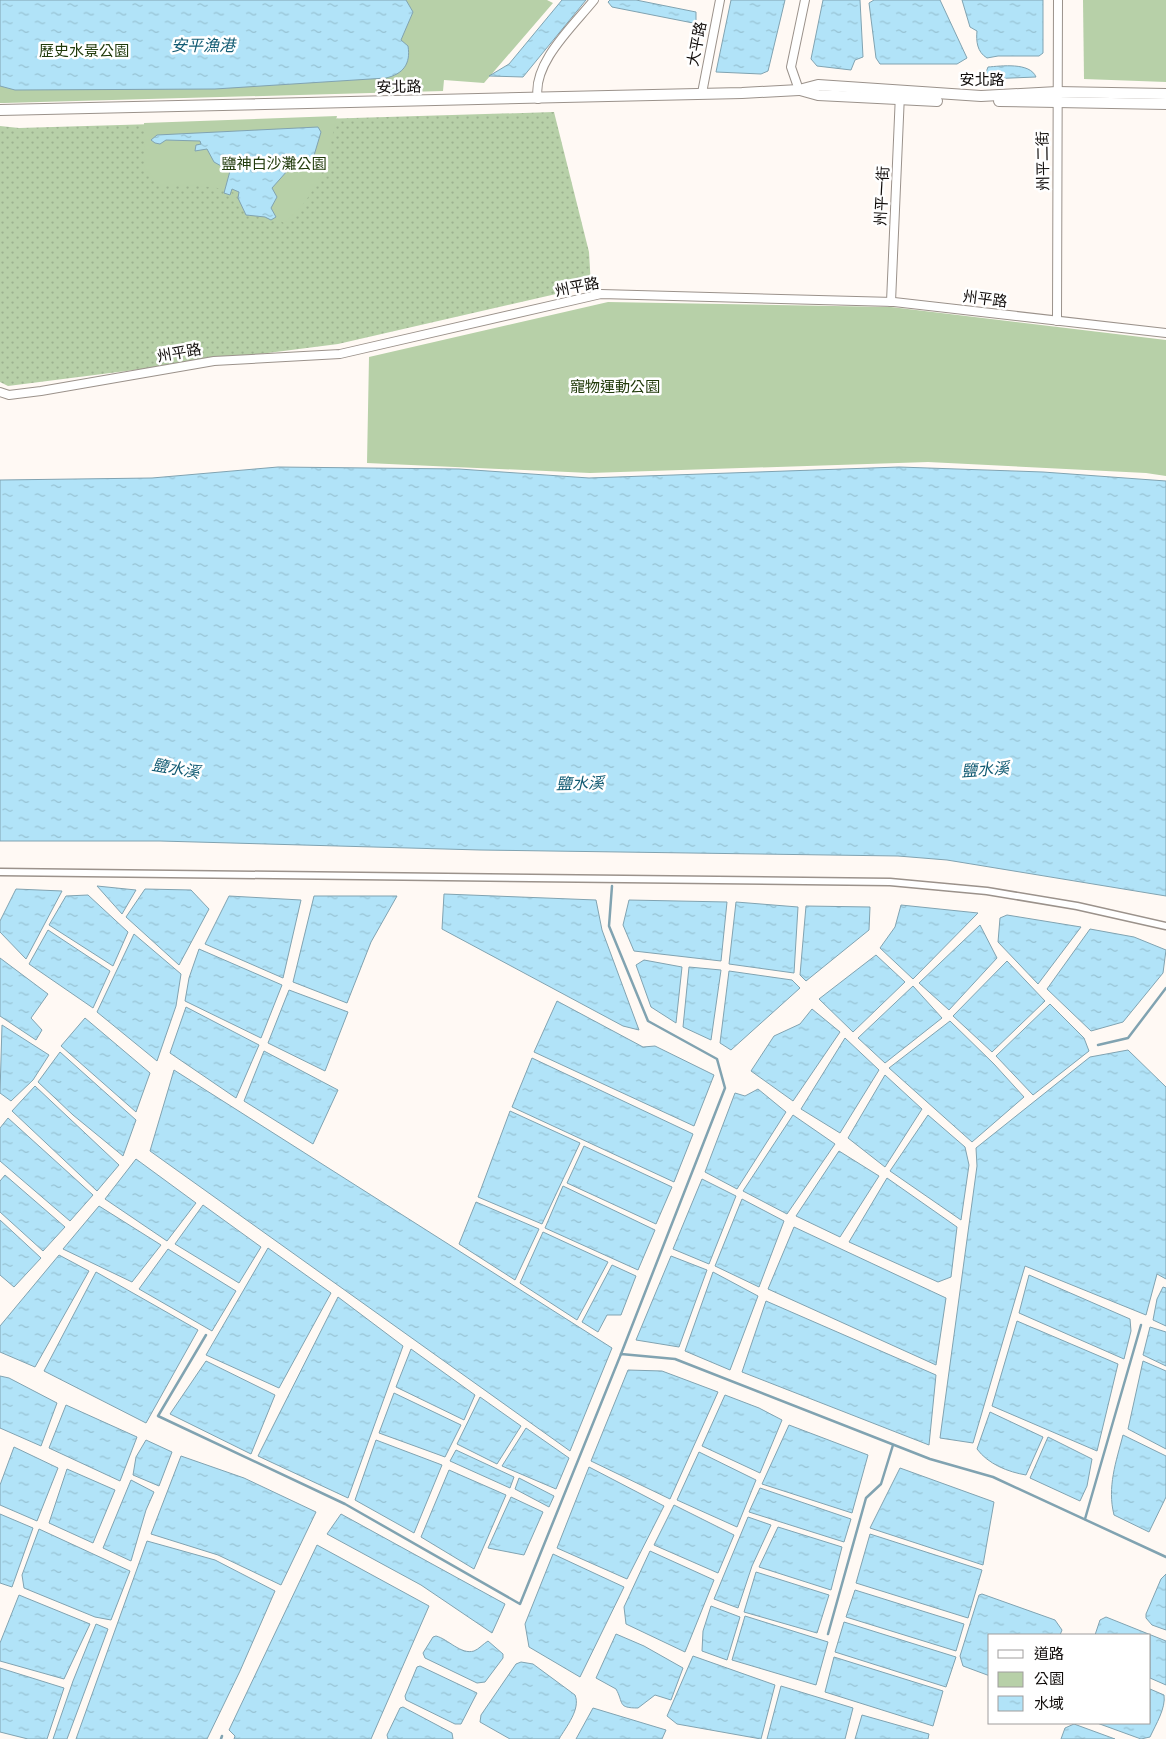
<svg xmlns="http://www.w3.org/2000/svg" width="1166" height="1739" viewBox="0 0 1166 1739" font-family="Roboto,'Noto Sans TC',sans-serif">
<style>
.grass{fill:url(#grass-dots)}
.park{fill:#b7d0a8}
.water{fill:url(#water-ripples);stroke:#81a3b1}
.lines{fill:none;stroke-linecap:round;stroke-linejoin:round}
.stream{stroke:#81a3b1;stroke-width:2.5}
.pedestrian-casing{stroke:#9b928b;stroke-width:9}
.minor-casing{stroke:#9b928b;stroke-width:10}
.tertiary-casing{stroke:#9b928b;stroke-width:12}
.pedestrian{stroke:#fff;stroke-width:6}
.minor{stroke:#fff;stroke-width:8}
.tertiary{stroke:#fff;stroke-width:10}
.labels{text-anchor:middle;stroke-width:5;stroke-linejoin:round;paint-order:stroke}
.street-label{font-size:15px;fill:#110d0b;stroke:#fff}
.park-label{font-size:15px;fill:#223b0c;stroke:#fff}
.water-label{font-size:16px;font-style:italic;fill:#125b73;stroke:#fff}
</style>
<defs>
<pattern id="grass-dots" width="8" height="8" patternUnits="userSpaceOnUse" patternTransform="scale(1.25)"><rect width="8" height="8" fill="#b7d0a8"/><path d="M2 2h.1M6 6h.1" fill="none" stroke="#9cb18f" stroke-width="1.8" stroke-linecap="round"/></pattern>
<pattern id="water-ripples" width="26" height="14" patternUnits="userSpaceOnUse" patternTransform="scale(1.25)"><rect width="26" height="14" fill="#b1e3f8"/><path d="M2 4q2-2 4 0t4 0M15 11q2-2 4 0t4 0" fill="none" stroke="#97c2d3"/></pattern>
</defs>
<rect width="100%" height="100%" fill="#fff9f4"/>
<!-- grass -->
<path class="grass" d="M554,112L589,252L591,286L338,344L8,386L0,382V126L19,128Z"/>
<!-- park -->
<g class="park">
<path d="M0,0H547L553,3L484,83L444,80L443,91L4,103H0Z"/>
<path d="M1083,0H1166V82L1084,79Z"/>
<path d="M337,116C327,159 321,193 284,223C269,215 256,204 241,196C217,183 188,186 161,186L145,168L144,123Z"/>
<path d="M608,302L891,307L1166,340V476L1146,473L928,462L590,473L367,463L369,357Z"/>
</g>
<!-- water -->
<g class="water">
<path d="M0,0H406L413,12L401,40L408,46C411,64 403,74 386,78L215,89L15,90L0,86Z"/>
<path d="M562,0H586L523,77L489,76L509,64Z"/>
<path d="M610,0H636L696,12V20L693,23L612,7L608,2Z"/>
<path d="M731,0H785L768,71L761,74L716,72Z"/>
<path d="M823,0H860L863,57L855,60L851,70L817,66L811,59Z"/>
<path d="M874,0H940L967,58L957,64H880L876,58L869,3Z"/>
<path d="M962,0H1043V53L1039,56H998L987,58C977,52 976,41 977,31L970,27Z"/>
<path d="M988,67C1001,66 1030,62 1036,77L987,79L985,75Z"/>
<path d="M318,127L321,132L310,169L288,170L272,188L277,197L271,208L276,217L271,220L265,217L246,215L238,198L239,192L232,189L230,195L224,193L230,171L214,162L207,149L195,151L196,145L201,144L200,141L166,140L160,144L155,143L151,140L157,135Z"/>
<path d="M278,467L459,469L589,478L899,467L1043,472L1166,481V896L947,860L898,856L480,850L160,841H0V480L152,478Z"/>
<path d="M97,886L136,890L122,914Z"/>
<path d="M16,889L62,891L26,959L0,932V921Z"/>
<path d="M145,889L191,890L209,909L179,965L126,917Z"/>
<path d="M444,894L596,900L602,930L639,1030L623,1026L442,929Z"/>
<path d="M88,895L128,932L113,966L49,925L66,896Z"/>
<path d="M229,896L301,900L283,978L205,944Z"/>
<path d="M314,896H397L371,942L347,1003L293,982Z"/>
<path d="M629,900L727,902L721,961L634,951L623,925Z"/>
<path d="M736,902L798,907L794,973L729,964Z"/>
<path d="M901,905L978,913L913,979L880,948L895,927Z"/>
<path d="M806,906L870,907L869,930L806,981L800,975Z"/>
<path d="M1007,915L1081,927L1038,984L998,942L1000,918Z"/>
<path d="M980,925L997,958L949,1010L919,983Z"/>
<path d="M1090,929L1134,937L1166,950L1163,973L1123,1022L1091,1031L1047,989Z"/>
<path d="M48,930L110,971L93,1008L29,964Z"/>
<path d="M134,934L181,974L176,1006L157,1061L97,1012Z"/>
<path d="M199,949L282,985L261,1038L185,1001L189,978Z"/>
<path d="M876,955L905,982L853,1032L819,999Z"/>
<path d="M0,958L48,994L31,1018L42,1030L36,1040L0,1016Z"/>
<path d="M644,960L682,967L676,1023L651,1007L636,965Z"/>
<path d="M1007,961L1045,1001L992,1052L953,1016Z"/>
<path d="M689,967L721,970L711,1040L683,1027Z"/>
<path d="M729,971L792,980L800,988L731,1050L720,1043Z"/>
<path d="M913,986L942,1018L885,1063L858,1038Z"/>
<path d="M289,990L348,1012L325,1071L268,1043Z"/>
<path d="M557,1001L643,1047L655,1046L714,1075L694,1126L534,1052Z"/>
<path d="M1050,1004L1084,1038L1089,1051L1033,1095L996,1056Z"/>
<path d="M186,1007L259,1045L236,1098L170,1053Z"/>
<path d="M812,1009L840,1032L793,1101L751,1071L774,1036L800,1024Z"/>
<path d="M85,1018L150,1073L136,1112L61,1046Z"/>
<path d="M950,1021L994,1064L1024,1097L972,1142L889,1068Z"/>
<path d="M2,1025L49,1055L33,1080L11,1101L0,1093Z"/>
<path d="M845,1038L879,1070L840,1133L801,1109Z"/>
<path d="M1128,1050L1166,1087V1279L1157,1274L1146,1315L1025,1266L973,1443L940,1438L977,1166L976,1148L1090,1057Z"/>
<path d="M264,1051L338,1090L313,1144L244,1101Z"/>
<path d="M60,1052L136,1120L123,1156L73,1115L38,1082Z"/>
<path d="M532,1058L693,1134L674,1182L512,1107Z"/>
<path d="M174,1070L612,1348L570,1451L150,1151Z"/>
<path d="M885,1075L922,1109L885,1167L848,1138Z"/>
<path d="M35,1086L119,1165L97,1191L12,1111Z"/>
<path d="M758,1089L786,1112L737,1189L705,1172L735,1093L745,1096Z"/>
<path d="M510,1111L580,1143L542,1224L478,1197Z"/>
<path d="M793,1115L835,1144L787,1214L743,1191Z"/>
<path d="M928,1115L965,1147L969,1165L961,1220L890,1171Z"/>
<path d="M8,1118L93,1195L70,1221L0,1161V1128Z"/>
<path d="M584,1146L672,1187L656,1224L567,1183Z"/>
<path d="M839,1151L879,1176L840,1237L796,1216Z"/>
<path d="M136,1159L196,1203L167,1241L105,1199Z"/>
<path d="M5,1175L65,1227L43,1251L0,1212V1181Z"/>
<path d="M887,1178L957,1227L951,1277L938,1282L849,1242Z"/>
<path d="M702,1179L736,1196L709,1264L673,1249Z"/>
<path d="M563,1186L655,1230L638,1270L545,1228Z"/>
<path d="M742,1199L784,1221L759,1287L715,1266Z"/>
<path d="M476,1202L539,1229L515,1280L459,1244Z"/>
<path d="M203,1205L261,1247L239,1283L175,1244Z"/>
<path d="M99,1206L161,1245L132,1282L63,1249Z"/>
<path d="M0,1220L41,1258L14,1287L0,1275Z"/>
<path d="M794,1227L946,1298L936,1365L768,1289Z"/>
<path d="M543,1232L608,1262L577,1320L520,1283Z"/>
<path d="M268,1248L331,1293L279,1388L206,1355Z"/>
<path d="M168,1249L236,1291L212,1331L139,1289Z"/>
<path d="M59,1255L89,1271L35,1367L0,1352V1326Z"/>
<path d="M671,1256L707,1270L679,1347L636,1340Z"/>
<path d="M612,1265L636,1276L621,1315H607L598,1332L582,1322Z"/>
<path d="M96,1272L198,1330L146,1423L44,1371Z"/>
<path d="M713,1272L758,1296L730,1370L685,1351Z"/>
<path d="M1029,1275L1130,1319L1131,1331L1124,1359L1019,1313Z"/>
<path d="M1163,1287L1166,1288V1326L1153,1320L1157,1299Z"/>
<path d="M338,1297L403,1346L348,1498L258,1456Z"/>
<path d="M766,1301L936,1375L929,1445L742,1372Z"/>
<path d="M1017,1321L1118,1364L1097,1451L992,1406Z"/>
<path d="M1150,1327L1166,1332V1366L1143,1355Z"/>
<path d="M411,1349L475,1395L464,1420L396,1387Z"/>
<path d="M206,1361L275,1395L251,1454L170,1414Z"/>
<path d="M1143,1361L1166,1371V1449L1128,1429Z"/>
<path d="M628,1370L662,1371L718,1392L670,1499L591,1461Z"/>
<path d="M0,1376L9,1378L57,1403L41,1446L0,1428Z"/>
<path d="M394,1393L461,1425L445,1457L379,1433Z"/>
<path d="M725,1395L759,1408L782,1420L760,1473L702,1446Z"/>
<path d="M480,1397L521,1426L497,1464L457,1444Z"/>
<path d="M66,1405L137,1437L120,1481L49,1448Z"/>
<path d="M990,1412L1043,1437L1026,1475C1008,1472 988,1464 977,1449Z"/>
<path d="M789,1425L868,1455L852,1513L762,1484Z"/>
<path d="M526,1428L569,1458L556,1489L502,1466Z"/>
<path d="M1123,1435L1166,1456V1497L1149,1532L1114,1515C1107,1487 1116,1462 1123,1435Z"/>
<path d="M1048,1437L1092,1459L1087,1486L1080,1501L1030,1478Z"/>
<path d="M146,1440L172,1452L159,1486L133,1475L136,1457Z"/>
<path d="M376,1440L442,1465L414,1533L355,1500Z"/>
<path d="M14,1447L58,1468L37,1521L0,1505V1485Z"/>
<path d="M456,1450L514,1477L510,1488L450,1461Z"/>
<path d="M699,1452L756,1480L737,1527L677,1500Z"/>
<path d="M181,1456L244,1478L316,1512L281,1585L218,1555L151,1534Z"/>
<path d="M589,1467L664,1506L627,1579L557,1548Z"/>
<path d="M900,1468L994,1502L983,1565L870,1528Z"/>
<path d="M67,1469L115,1490L93,1543L49,1523Z"/>
<path d="M449,1470L506,1495L474,1569L421,1537Z"/>
<path d="M519,1478L554,1496L549,1507L515,1489Z"/>
<path d="M131,1480L154,1492L146,1510L131,1561L103,1548Z"/>
<path d="M760,1488L851,1519L844,1542L749,1512Z"/>
<path d="M511,1497L543,1512L524,1555L488,1548Z"/>
<path d="M674,1505L734,1535L718,1573L654,1545Z"/>
<path d="M0,1514L33,1528L12,1587L0,1583Z"/>
<path d="M341,1514L505,1604L492,1633L421,1585L327,1534Z"/>
<path d="M748,1517L771,1525L752,1566L738,1608L714,1599Z"/>
<path d="M778,1527L842,1547L831,1590L759,1567Z"/>
<path d="M39,1529L130,1571L111,1620L95,1617L24,1588L22,1575Z"/>
<path d="M870,1534L982,1570L968,1618L856,1583Z"/>
<path d="M147,1541L215,1560L275,1591L240,1671L207,1739H76Z"/>
<path d="M317,1545L429,1606L371,1739H234L235,1736L229,1730Z"/>
<path d="M650,1551L714,1580L685,1652L626,1624L624,1607Z"/>
<path d="M553,1554L624,1587L580,1677L529,1647L525,1624Z"/>
<path d="M756,1572L829,1595L817,1633L744,1612Z"/>
<path d="M1166,1574V1630L1152,1625L1146,1618V1614L1161,1579Z"/>
<path d="M855,1590L964,1624L956,1651L846,1617Z"/>
<path d="M982,1594L1055,1620L1062,1630L1060,1635H990V1676L963,1666L960,1656L979,1595Z"/>
<path d="M19,1595L90,1624L64,1679L0,1661V1643Z"/>
<path d="M711,1606L740,1617L727,1660L702,1651L703,1631Z"/>
<path d="M745,1616L828,1642L816,1685L732,1660Z"/>
<path d="M1106,1617L1166,1641V1685L1150,1678V1635H1095L1100,1620Z"/>
<path d="M844,1622L956,1657L946,1687L835,1652Z"/>
<path d="M96,1624L108,1629L67,1739H53L73,1681Z"/>
<path d="M616,1634L644,1646L683,1668L671,1700L655,1695L638,1708C617,1708 624,1703 616,1689L596,1678Z"/>
<path d="M436,1636C448,1639 461,1655 474,1651C479,1649 483,1644 488,1641L503,1654V1658L485,1682L477,1683L425,1658L423,1653L433,1637Z"/>
<path d="M693,1656L775,1685L761,1739L677,1724L667,1716Z"/>
<path d="M834,1657L943,1691L933,1726L825,1692Z"/>
<path d="M521,1662L533,1664L575,1695C581,1709 566,1727 559,1739H510L480,1722L481,1715L516,1664Z"/>
<path d="M420,1666L477,1693L461,1724H455L406,1700L405,1696L417,1667Z"/>
<path d="M0,1668L64,1688L47,1739H28L0,1732Z"/>
<path d="M781,1686L853,1708L845,1739H767Z"/>
<path d="M1150,1689L1164,1695C1166,1708 1156,1724 1150,1737L1141,1739L1097,1723H1150Z"/>
<path d="M403,1707L452,1733L453,1739H388L387,1735L400,1708Z"/>
<path d="M593,1708L666,1730L662,1739H576Z"/>
<path d="M862,1715L929,1734L928,1739H855Z"/>
<path d="M1074,1724L1115,1739H1061L1065,1728Z"/>
</g>
<g class="lines">
<!-- stream -->
<g class="stream">
<path d="M612,886L609,926L648,1021L717,1059L725,1088L621,1354"/>
<path d="M1098,1045L1128,1038L1166,988"/>
<path d="M206,1335L158,1416L345,1504L520,1604L621,1354L675,1359L930,1459L993,1477L1166,1557"/>
<path d="M1085,1519L1141,1325"/>
<path d="M828,1634L866,1498L881,1484L893,1445"/>
<path d="M221,1739L222,1736"/>
</g>
<defs>
<path id="pedestrian" d="M0,872L890,882L987,891L1077,906L1166,926"/>
<g id="minor">
<path d="M799,90L791,67L805,0"/>
<path d="M702,93L720,0"/>
<path d="M538,99C531,64 574,25 594,0"/>
<path d="M891,302L900,94"/>
<path d="M1057,321L1058,0"/>
<path d="M0,392L9,395L41,391L214,361L340,354L601,294L894,302L1166,333"/>
</g>
<g id="tertiary">
<path d="M800,90L818,95L937,101"/>
<path d="M999,101L1166,104"/>
<path d="M0,110L742,93L799,90L818,85L981,96L1057,92L1166,94"/>
</g>
</defs>
<!-- pedestrian casing -->
<use href="#pedestrian" class="pedestrian-casing"/>
<!-- minor casing -->
<use href="#minor" class="minor-casing"/>
<!-- tertiary casing -->
<use href="#tertiary" class="tertiary-casing"/>
<!-- pedestrian -->
<use href="#pedestrian" class="pedestrian"/>
<!-- minor -->
<use href="#minor" class="minor"/>
<!-- tertiary -->
<use href="#tertiary" class="tertiary"/>
</g>
<g class="labels">
<!-- street labels -->
<g class="street-label">
<text transform="translate(697 44) rotate(-79)" y="5">大平路</text>
<text x="982" y="85">安北路</text>
<text transform="translate(399 87) rotate(-1)" y="5">安北路</text>
<text transform="translate(1043 161) rotate(-91)" y="5">州平二街</text>
<text transform="translate(882 196) rotate(-87)" y="5">州平一街</text>
<text transform="translate(577 287) rotate(-11)" y="5">州平路</text>
<text transform="translate(985 299) rotate(7)" y="5">州平路</text>
<text transform="translate(179 353) rotate(-10)" y="5">州平路</text>
</g>
<!-- park labels -->
<g class="park-label">
<text x="84" y="56">歷史水景公園</text>
<text x="274" y="169">鹽神白沙灘公園</text>
<text x="615" y="392">寵物運動公園</text>
</g>
<!-- water labels -->
<g class="water-label">
<text x="203" y="51">安平漁港</text>
<text transform="translate(176 768) rotate(10)" y="6">鹽水溪</text>
<text transform="translate(985 769) rotate(-4)" y="6">鹽水溪</text>
<text transform="translate(580 783) rotate(-1)" y="6">鹽水溪</text>
</g>
</g>
<!-- legend -->
<rect x="988" y="1634" width="162" height="90" fill="#ffffff" stroke="#a09e9d"/>
<rect x="998" y="1650" width="25" height="8" fill="#ffffff" stroke="#a09e9d"/>
<text x="1034" y="1659" font-size="15" fill="#110d0b">道路</text>
<rect x="998" y="1672" width="25" height="15" fill="#b7d0a8" stroke="#a09e9d"/>
<text x="1034" y="1684" font-size="15" fill="#110d0b">公園</text>
<rect x="998" y="1696" width="25" height="15" fill="url(#water-ripples)" stroke="#a09e9d"/>
<text x="1034" y="1709" font-size="15" fill="#110d0b">水域</text>
</svg>
